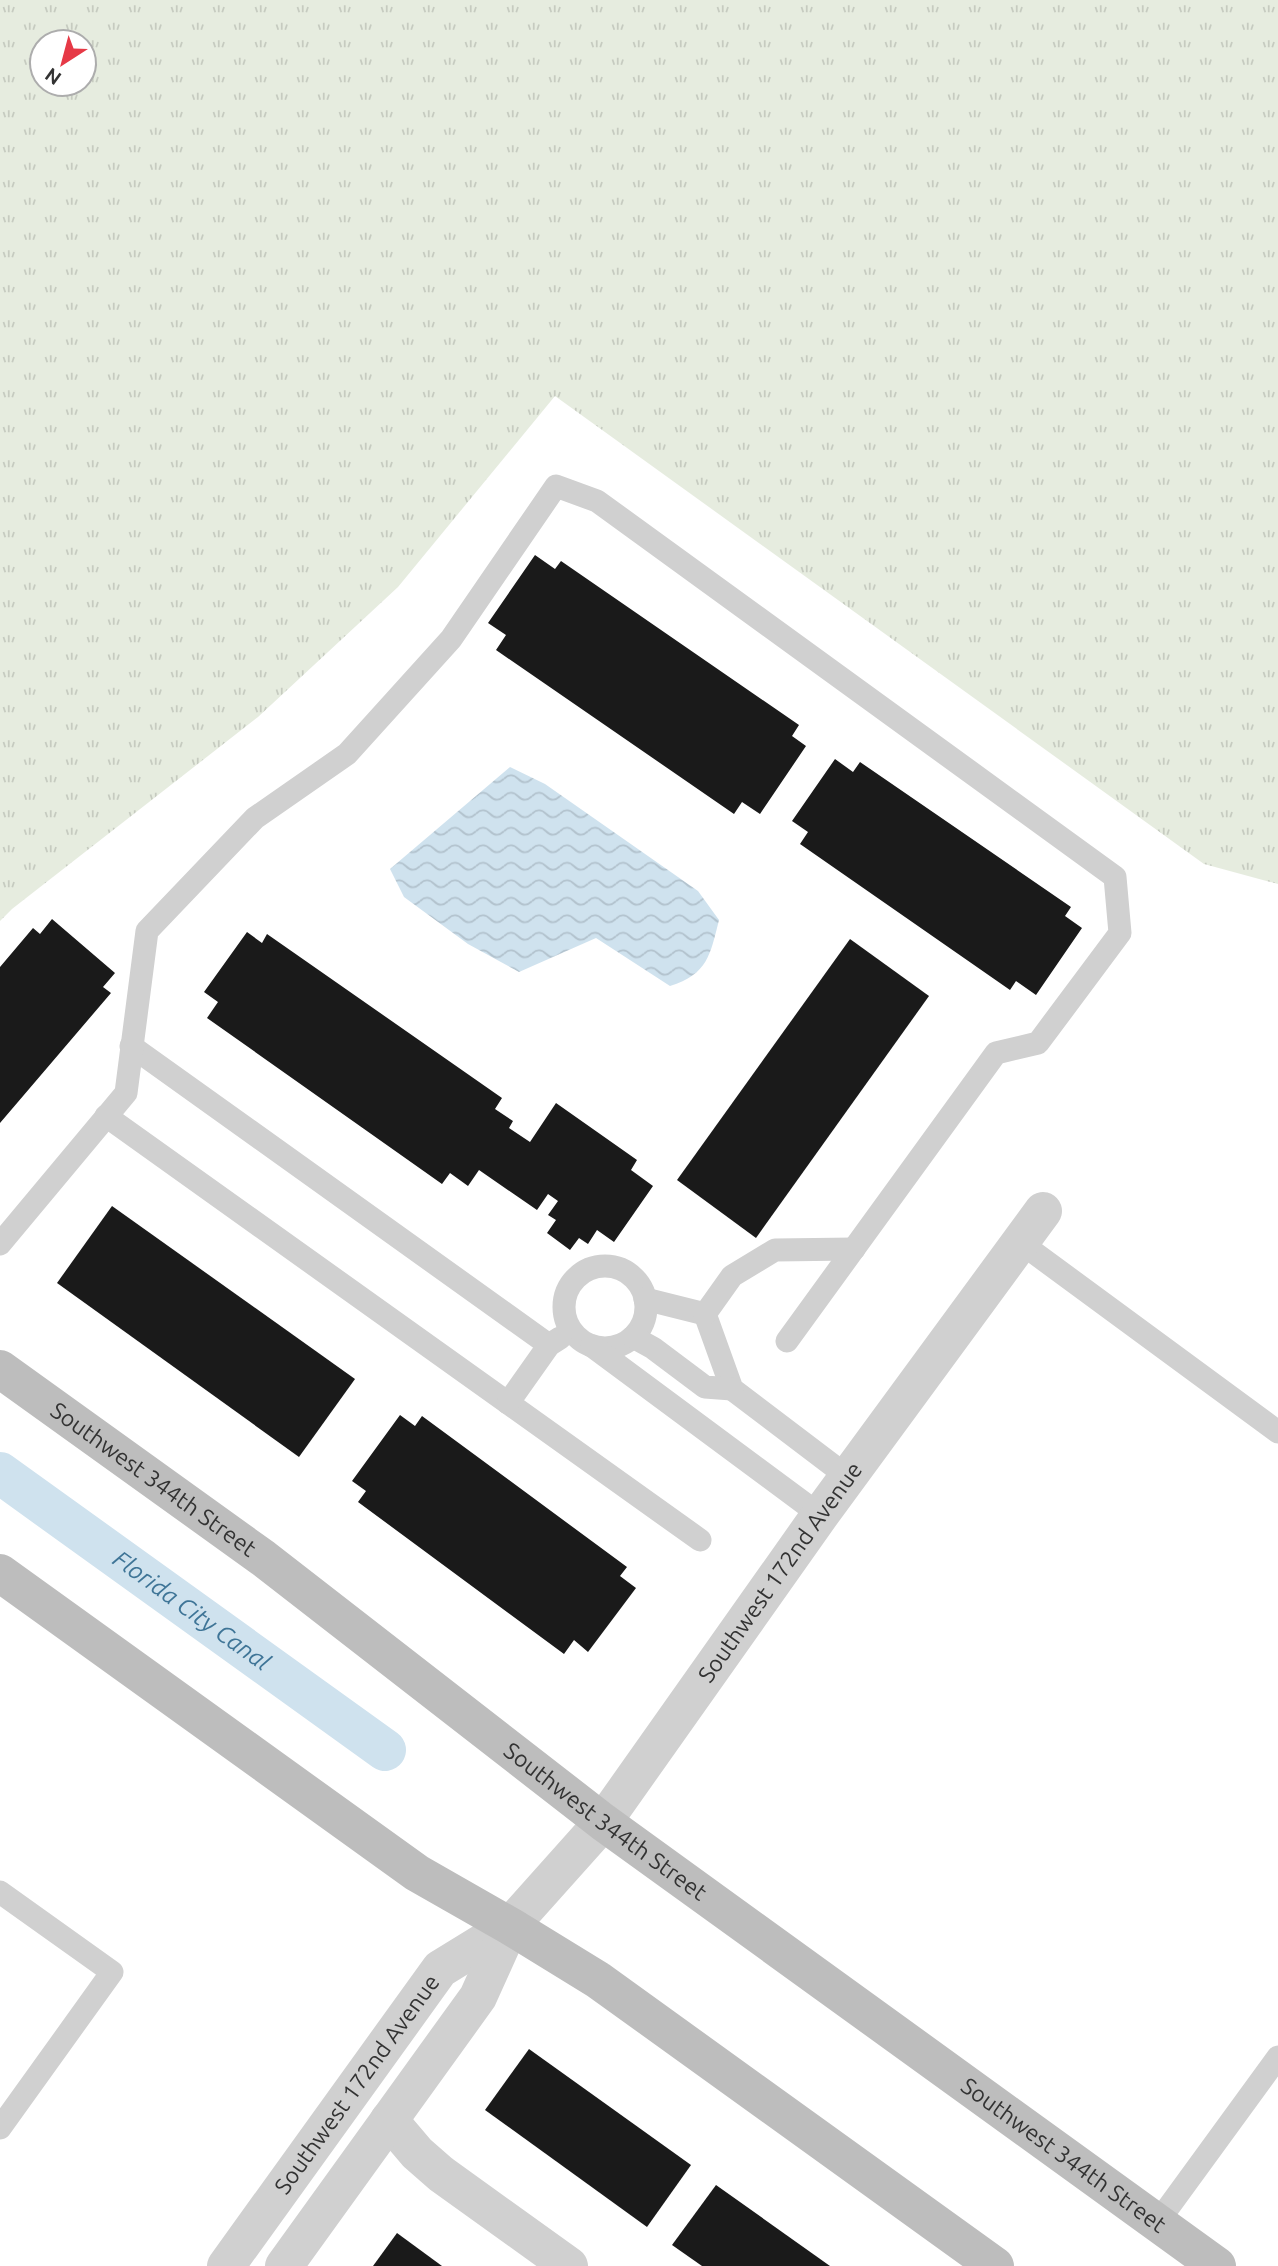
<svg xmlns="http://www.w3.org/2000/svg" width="1278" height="2266" viewBox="0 0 1278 2266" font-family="Ubuntu,sans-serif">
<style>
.grass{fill:url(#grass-tufts);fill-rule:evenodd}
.water{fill:url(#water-waves)}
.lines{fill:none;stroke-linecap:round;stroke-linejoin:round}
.canal{stroke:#cfe2ee;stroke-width:42}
.building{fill:#1a1a1a}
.lane{stroke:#d0d0d0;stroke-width:23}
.street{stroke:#d0d0d0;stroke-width:38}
.secondary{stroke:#bdbdbd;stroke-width:38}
.labels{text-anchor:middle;stroke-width:7;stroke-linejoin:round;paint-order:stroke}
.street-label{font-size:23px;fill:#333;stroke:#fff}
.water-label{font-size:24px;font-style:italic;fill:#3f7597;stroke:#fff}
</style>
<defs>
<pattern id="grass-tufts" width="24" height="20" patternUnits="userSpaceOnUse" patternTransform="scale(1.75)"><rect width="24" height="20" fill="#e6ecdf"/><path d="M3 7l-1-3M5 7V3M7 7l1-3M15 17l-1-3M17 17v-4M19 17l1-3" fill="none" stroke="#c6cbc0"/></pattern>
<pattern id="water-waves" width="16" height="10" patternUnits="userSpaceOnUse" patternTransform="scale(1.75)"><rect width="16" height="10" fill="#cfe2ee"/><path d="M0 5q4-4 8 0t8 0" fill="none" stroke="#b2c2cd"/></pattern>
</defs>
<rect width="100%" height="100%" fill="#fff"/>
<!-- grass -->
<path class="grass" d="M0,0H1278V884L1204,864L555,396L398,587L258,717L12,909L0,921ZM42,42H84V84H42Z"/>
<!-- water -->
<path class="water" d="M510,767L545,784L698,891L719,920C710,955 708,974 670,986L596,938L519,972L468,944L404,897L390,869Z"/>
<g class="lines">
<!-- canal -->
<path class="canal" id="s1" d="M0,1473L385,1750"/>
</g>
<!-- building -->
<g class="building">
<path d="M535,555L555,569L561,561L799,725L792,736L806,746L760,814L742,802L734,814L496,650L506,635L488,623Z"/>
<path d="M835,759L853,772L860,762L1071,907L1065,916L1082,928L1036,995L1016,981L1010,990L800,844L808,832L792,821Z"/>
<path d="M52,919L115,973L103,987L111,993L0,1123V967L33,928L40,934Z"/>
<path d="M247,932L262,943L267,934L502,1098L495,1109L513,1121L509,1128L530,1142L556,1103L637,1160L631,1170L653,1186L614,1242L597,1230L588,1244L579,1238L570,1250L547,1233L556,1220L548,1215L558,1201L548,1194L537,1210L479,1170L468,1186L450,1173L442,1184L207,1018L218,1002L204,992Z"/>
<path d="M850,939L929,996L756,1238L677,1180Z"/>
<path d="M112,1206L355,1379L299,1457L57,1283Z"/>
<path d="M400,1415L415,1426L422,1416L627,1567L620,1576L636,1588L588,1652L574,1640L564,1654L358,1502L366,1491L352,1481Z"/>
<path d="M529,2049L691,2165L647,2227L485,2110Z"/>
<path d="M716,2185L830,2266H702L672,2245Z"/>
<path d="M397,2233L442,2266H373Z"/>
</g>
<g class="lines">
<!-- lane -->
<g class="lane">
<path d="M131,1046L549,1345"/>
<path d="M106,1116L700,1540"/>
<path d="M1021,1243L1278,1432"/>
<path d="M0,1244L126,1093L147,931L255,818L347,754L451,639L556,486L597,501L1115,877L1120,933L1038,1043L996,1053L787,1341"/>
<circle cx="605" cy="1307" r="41"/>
<path d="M645,1299L705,1314"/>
<path d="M705,1314L732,1389L848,1477"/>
<path d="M705,1314L732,1276L775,1250L854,1249"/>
<path d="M633,1337L653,1348L705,1387L732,1389"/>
<path d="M592,1346L820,1515"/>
<path d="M508,1403L549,1345L560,1338"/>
<path d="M0,1892L112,1972L0,2128"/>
<path d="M1157,2223L1278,2057"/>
</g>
<!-- street -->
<g class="street">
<path d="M389,2120L417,2153L441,2174L569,2266"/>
<path id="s2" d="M226,2266L440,1969L510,1926L603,1822L820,1515L1043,1211"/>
<path d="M284,2266L478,1997L510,1926"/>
</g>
<!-- secondary -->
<g class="secondary">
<path id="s3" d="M0,1369L263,1558L603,1822L1217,2266"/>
<path d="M0,1573L417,1873L510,1926L598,1980L995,2266"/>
</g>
</g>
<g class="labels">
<!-- street labels -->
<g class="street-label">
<text dy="8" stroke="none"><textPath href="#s3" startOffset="189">Southwest 344th Street</textPath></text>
<text dy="8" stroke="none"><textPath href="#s2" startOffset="894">Southwest 172nd Avenue</textPath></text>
<text dy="8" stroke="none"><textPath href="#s3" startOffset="756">Southwest 344th Street</textPath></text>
<text dy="8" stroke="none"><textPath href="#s2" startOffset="224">Southwest 172nd Avenue</textPath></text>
<text dy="8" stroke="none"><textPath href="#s3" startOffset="1323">Southwest 344th Street</textPath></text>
</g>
<!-- water labels -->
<g class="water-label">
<text dy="8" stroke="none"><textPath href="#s1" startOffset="236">Florida City Canal</textPath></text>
</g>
</g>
<!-- north arrow -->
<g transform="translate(63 63) rotate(216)"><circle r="33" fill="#ffffff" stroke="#adadad" stroke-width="2"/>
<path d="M0-5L12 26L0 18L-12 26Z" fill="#e63946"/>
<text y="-10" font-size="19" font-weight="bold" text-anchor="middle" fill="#333333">N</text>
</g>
</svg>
